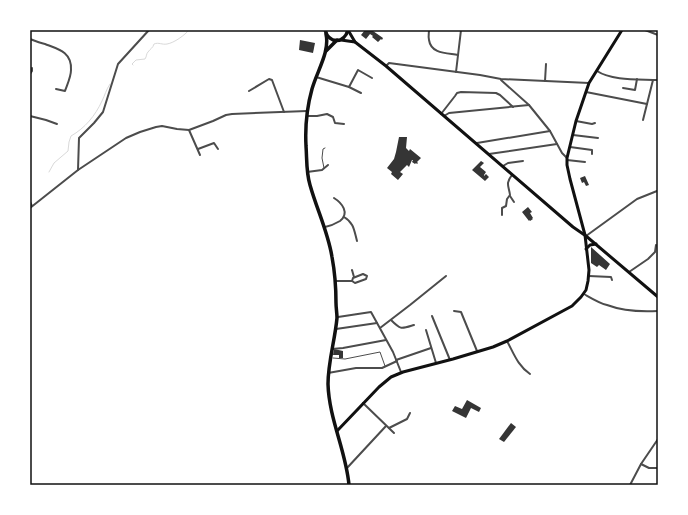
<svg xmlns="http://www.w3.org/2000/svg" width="688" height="515" viewBox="0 0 688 515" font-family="Mulish,sans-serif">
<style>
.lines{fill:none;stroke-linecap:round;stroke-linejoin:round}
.stream{stroke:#d9d9d9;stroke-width:1}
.building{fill:#353535}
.service{stroke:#4c4c4c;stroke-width:1}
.minor{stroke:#4c4c4c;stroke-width:2}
.secondary{stroke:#111;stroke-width:3}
.primary{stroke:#111;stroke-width:3}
.trunk{stroke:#111;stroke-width:3.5}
.neatline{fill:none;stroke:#111;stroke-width:1.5}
</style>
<rect width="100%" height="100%" fill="#fff"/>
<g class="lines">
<!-- stream -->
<g class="stream">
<path d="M133,65L132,64L136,60L145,59C147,56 146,54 148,52C150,49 153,48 154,44C159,42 162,45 167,44C174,43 185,35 189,30"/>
<path d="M49,172L54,163L68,151L69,142L71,136C85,128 95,116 102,101C105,95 106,90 110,84"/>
</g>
</g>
<!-- building -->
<g class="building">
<path d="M365,30L373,31L383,38L382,40L381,39L378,42L372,37L373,36L370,34L366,39L361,35Z"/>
<path d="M300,40L315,43L313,53L299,50Z"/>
<path d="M399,137H407L406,148L409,151L410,149L421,158L417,162L418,163L417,164L416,163L415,164L412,162L413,160H412L409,167L407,165L400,172L403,174L398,180L391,174L392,172L387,168L394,159L396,152Z"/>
<path d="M481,161L484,163L480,167L486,172L484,175V176L486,174L489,177L485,181L472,170Z"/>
<path d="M585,176L589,185L586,186L584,182L582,183L580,178Z"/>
<path d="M528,207L532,212L530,213L533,218H532L533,219L530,221V220L529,221L522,212Z"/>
<path d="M591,247L610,264L606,270L599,265L597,267L591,263Z"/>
<path d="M334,349L343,351V358H339V355H333Z"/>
<path d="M467,400L481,408L479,412L471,408L466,418L452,411L455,406L462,409Z"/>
<path d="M511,423L516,427L504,442L499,439Z"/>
</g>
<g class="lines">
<!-- service -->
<g class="service">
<path d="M324,168L322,158L323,149L325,148"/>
<path d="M333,358L345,359L380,352L385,366"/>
</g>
<!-- minor -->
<g class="minor">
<path d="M429,30C429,33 428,37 429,40C431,54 447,53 458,55"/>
<path d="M645,30L658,35"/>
<path d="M30,39C35,41 40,43 45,44C58,49 72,52 71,70C71,77 67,85 65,91L56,89"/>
<path d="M386,66L389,63L480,75L501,79L589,83"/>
<path d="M597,71C612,81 640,79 658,80"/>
<path d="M456,72L461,30"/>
<path d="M30,74L32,71V68"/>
<path d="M316,77L349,87L358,70L372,78"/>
<path d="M501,80L529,105L550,131L562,153L567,158"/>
<path d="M545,81L546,64"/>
<path d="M349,87L361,93"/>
<path d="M623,88L635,90L637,79"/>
<path d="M249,91L269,79L272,80L284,112"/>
<path d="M586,92L647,104"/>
<path d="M441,114L455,96L457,93L461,92L496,93L500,95L513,107"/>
<path d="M30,116L46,120L57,124"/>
<path d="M307,116H317L327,114L333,117L335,123L344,124"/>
<path d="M444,116L449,113L529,105"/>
<path d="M643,120L653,80"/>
<path d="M576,121L592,124L595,123"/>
<path d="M189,130L200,155"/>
<path d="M573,135L598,138"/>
<path d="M477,143L550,131"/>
<path d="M570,147L592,150V154"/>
<path d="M198,149L214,143L218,149"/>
<path d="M489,154L557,144"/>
<path d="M567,160L585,162"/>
<path d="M503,166L508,163L523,161"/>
<path d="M78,170L126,138L140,132L156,127L162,126L177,129L189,130L213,121L226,115L232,114L307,111"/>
<path d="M307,172L322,170L328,165"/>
<path d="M510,196L514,202"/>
<path d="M30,202L32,206"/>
<path d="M30,208L78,170L79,138L94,123L103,112L118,64L149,30"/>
<path d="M502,215V208L506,206L507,199L510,195C509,186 505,184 512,175"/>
<path d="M344,217C354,223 354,230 357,241"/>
<path d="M325,227C330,226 335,224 340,221C350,213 342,203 334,198"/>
<path d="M586,236L637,199L657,191"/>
<path d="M352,270L354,277"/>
<path d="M629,272L648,259L655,252L656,245"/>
<path d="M589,276L611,277L612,280"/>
<path d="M336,281H352L355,283L366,279L367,276L363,274L353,278L352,281"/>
<path d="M584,294C591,298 599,303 607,305C623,311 641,312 658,311"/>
<path d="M454,311L461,312L477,351"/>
<path d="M432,316L450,360"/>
<path d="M338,317L371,312L393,352L401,372"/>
<path d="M391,320C401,330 401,329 414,325"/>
<path d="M380,328L410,305L446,276"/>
<path d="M336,329L377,323"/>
<path d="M426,330L436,363"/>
<path d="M507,341C514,354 518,366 530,374"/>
<path d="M332,349L343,348L386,340"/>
<path d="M396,360L431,348"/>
<path d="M328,373L356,368H382L397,361"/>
<path d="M363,403L394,433"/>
<path d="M389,428L407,419L410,413"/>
<path d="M641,464L649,468H658"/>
<path d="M347,468L386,426"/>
<path d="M630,485L641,464L658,439"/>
</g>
<!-- secondary -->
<g class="secondary">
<path d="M586,249L590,245L596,244"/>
<path d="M337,431L379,387L391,377L403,372L453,359L493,347L507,341L572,306L581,297L586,290L588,281L589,270L585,235L570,179L567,165V158L576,121L589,83L622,30"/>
</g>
<!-- primary -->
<g class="primary">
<path d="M348,30L355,42"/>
<path d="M341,40L355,42L386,66L573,227L586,236L658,297"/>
</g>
<!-- trunk -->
<g class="trunk">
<path d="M325,30C329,44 344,44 348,30"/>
<path d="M326,34C330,52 317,71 312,89C307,107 305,127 306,146C307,159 306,172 310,185C317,210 328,232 332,257C335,273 336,287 336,303C336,308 337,313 337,318C335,340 328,362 328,384C329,419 346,451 349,485"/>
<path d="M326,51L337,40"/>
</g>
</g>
<!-- border -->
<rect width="688" height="515" fill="none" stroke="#ffffff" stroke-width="62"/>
<rect x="31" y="31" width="626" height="453" class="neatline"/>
</svg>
